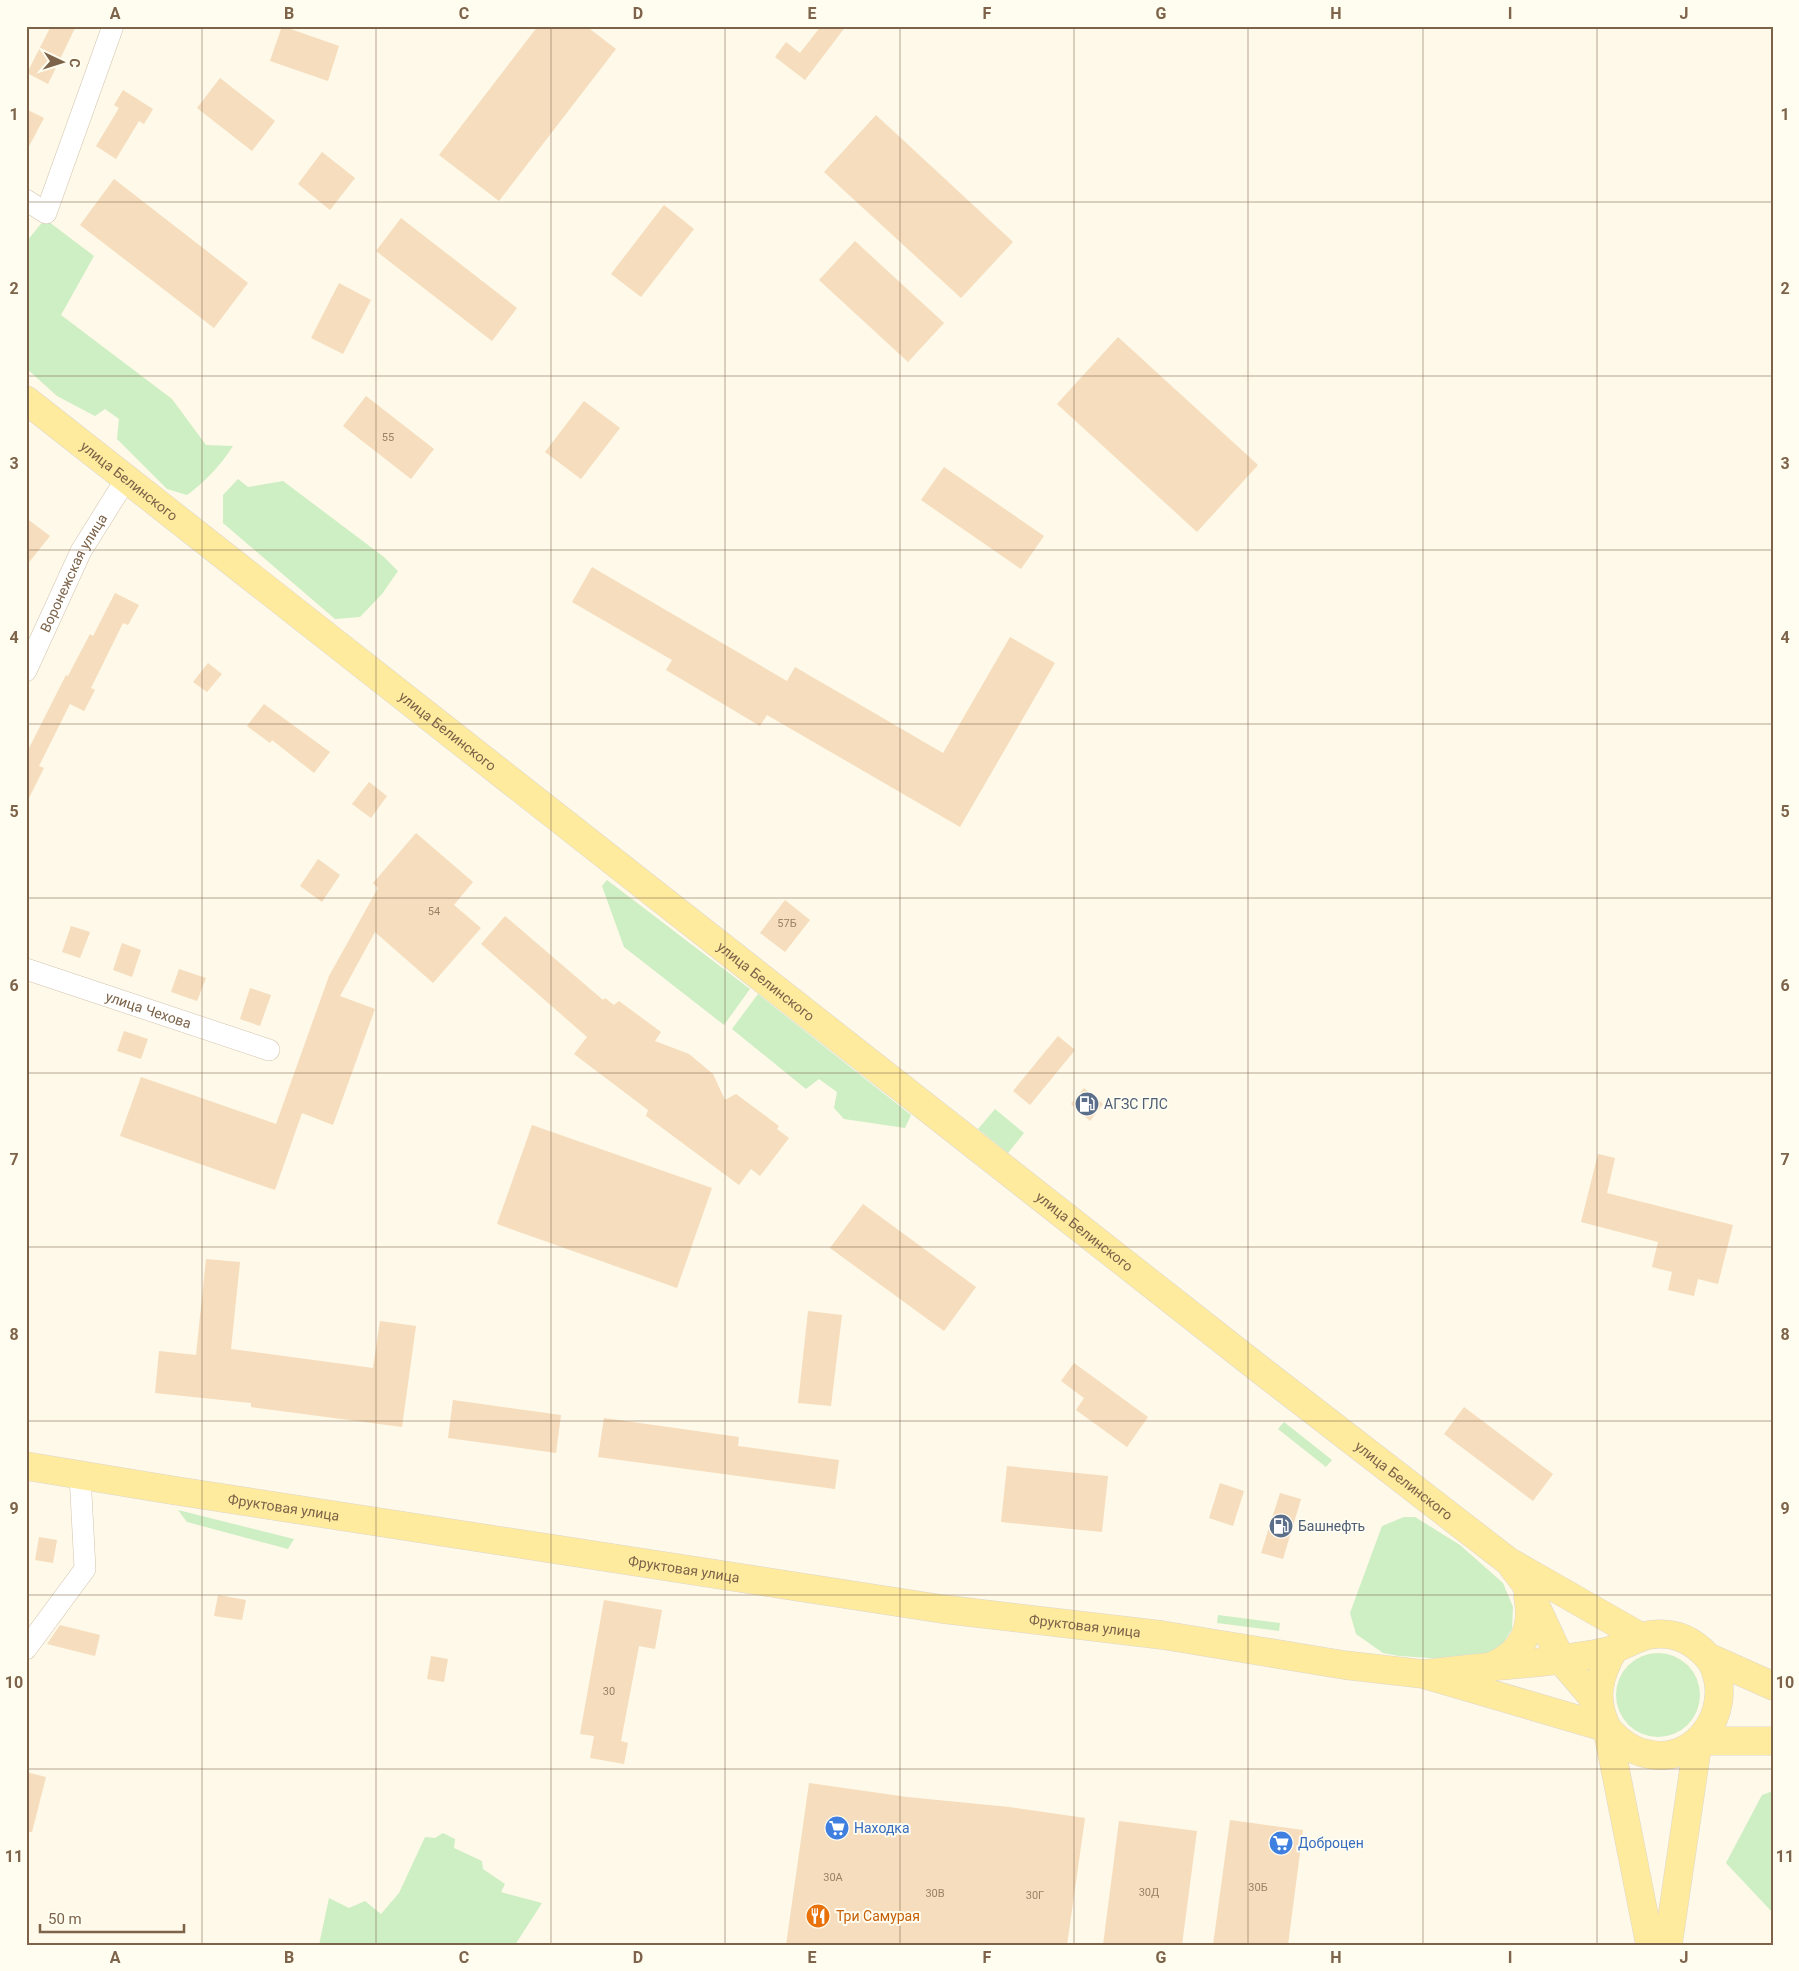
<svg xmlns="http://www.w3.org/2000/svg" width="1799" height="1971" viewBox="0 0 1799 1971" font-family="Roboto,sans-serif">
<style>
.green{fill:#ceeec4}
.building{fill:#f6ddbd}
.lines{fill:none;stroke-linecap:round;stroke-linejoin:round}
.minor-casing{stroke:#d2c3ac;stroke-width:22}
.major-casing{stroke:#ddd6d0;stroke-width:29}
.minor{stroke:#fff;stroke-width:21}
.major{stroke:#ffeb9e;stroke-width:28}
.grid{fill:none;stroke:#7c6349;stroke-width:1;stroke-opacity:0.55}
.labels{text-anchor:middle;stroke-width:4;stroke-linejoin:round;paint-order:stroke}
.number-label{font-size:11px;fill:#9a8266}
.street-label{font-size:14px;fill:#7c6349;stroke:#fffcf0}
.service-label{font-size:14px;fill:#4e5e75;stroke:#fffcf0;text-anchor:start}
.shop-label{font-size:14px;fill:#366cbe;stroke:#fffcf0;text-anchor:start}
.food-label{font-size:14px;fill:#c56008;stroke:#fffcf0;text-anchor:start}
.neatline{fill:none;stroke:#7c6349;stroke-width:2}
.grid-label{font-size:16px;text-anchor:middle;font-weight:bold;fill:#7c6349}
</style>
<rect width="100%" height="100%" fill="#fef9e8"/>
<!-- green -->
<g class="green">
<path d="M45,219L94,256L61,315L172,399L206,445L233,446C220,466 206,481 187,495L167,489L117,439L119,419L105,409L95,416L57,396L26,368V242Z"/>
<path d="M238,479L248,487L283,481L384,557L398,571L382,594L360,617L335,619L223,523V495Z"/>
<path d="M607,880L750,989L724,1025L624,947L602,886Z"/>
<path d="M758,994L911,1115L905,1128L844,1119L834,1108L837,1092L819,1079L806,1089L732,1029Z"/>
<path d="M995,1109L1024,1133L1008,1153L978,1129Z"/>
<path d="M1284,1422L1332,1460L1326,1467L1278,1429Z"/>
<path d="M178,1510L294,1539L288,1549L187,1522Z"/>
<path d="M1404,1517H1415L1460,1545L1503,1583L1513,1607L1512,1629L1502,1645L1490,1656L1444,1659L1399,1656L1383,1653L1356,1634L1350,1613L1382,1526Z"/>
<path d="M1218,1615L1280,1623L1279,1631L1217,1623Z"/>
<circle cx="1658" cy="1695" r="42"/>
<path d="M1773,1791V1913L1726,1863L1762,1795Z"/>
<path d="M443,1833L455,1839L454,1848L482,1861L483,1869L505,1884L501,1892L542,1903L515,1945H319L329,1898L349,1908L365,1901L381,1914L399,1893L425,1837L435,1838Z"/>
</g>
<!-- building -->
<g class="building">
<path d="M51,26H76L48,84L27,73Z"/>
<path d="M282,26L339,46L328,81L270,61Z"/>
<path d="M538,26H586L616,49L499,201L439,155Z"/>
<path d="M821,26H846L805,80L775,57L786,42L800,53Z"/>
<path d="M220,78L275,121L252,151L197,108Z"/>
<path d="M123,90L153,109L144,124L139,121L116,159L96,146L119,108L114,105Z"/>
<path d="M26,109L44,118L26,152Z"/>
<path d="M876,115L1013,242L961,298L824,172Z"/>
<path d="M322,152L355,178L330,210L298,184Z"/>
<path d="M114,179L248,283L214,328L80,225Z"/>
<path d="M664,205L694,229L641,297L611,274Z"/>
<path d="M401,218L517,308L492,341L376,251Z"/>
<path d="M855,241L944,323L908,362L819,280Z"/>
<path d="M339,283L371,300L343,354L311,338Z"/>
<path d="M1118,337L1258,465L1197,532L1057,404Z"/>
<path d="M366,396L434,449L411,479L343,426Z"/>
<path d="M584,401L620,428L581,479L545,452Z"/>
<path d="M944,467L1044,536L1021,569L921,500Z"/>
<path d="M26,518L50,536L26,566Z"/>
<path d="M592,567L787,681L795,667L943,753L1010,637L1055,663L960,827L767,715L760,726L666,670L672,660L572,602Z"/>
<path d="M115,593L139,605L128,625L123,623L91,688L95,690L84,711L70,704L39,766L44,768L26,804V754L66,675L68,676L90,634L93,636Z"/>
<path d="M208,663L222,674L207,692L193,682Z"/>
<path d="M264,704L330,752L314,773L272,740L270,743L247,726Z"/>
<path d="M369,782L387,796L371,818L352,804Z"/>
<path d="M416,833L473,882L454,905L481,928L433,983L375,932L340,996L375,1009L333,1125L302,1113L275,1190L120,1136L141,1077L276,1124L329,976L378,888L373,883Z"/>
<path d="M318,859L340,875L322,902L300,886Z"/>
<path d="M785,900L810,920L785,952L760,933Z"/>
<path d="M505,916L603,1000L605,998L614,1005L619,1001L661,1032L655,1041L689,1054L713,1074L725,1100L736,1094L779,1126L777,1129L789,1138L760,1176L751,1169L739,1185L646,1116L648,1110L574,1054L587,1037L481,944Z"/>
<path d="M71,926L90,932L80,958L62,952Z"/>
<path d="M122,943L141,950L132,977L113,970Z"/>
<path d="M179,969L206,978L197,1001L171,992Z"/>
<path d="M250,988L271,995L260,1026L240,1019Z"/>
<path d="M124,1031L148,1039L141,1059L117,1051Z"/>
<path d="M1058,1036L1075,1050L1030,1105L1013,1091Z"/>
<path d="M1084,1088L1103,1104L1090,1121L1071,1104Z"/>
<path d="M532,1125L712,1188L677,1288L497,1224Z"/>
<path d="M1598,1154L1615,1158L1607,1193L1733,1225L1718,1284L1698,1279L1694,1296L1668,1290L1672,1272L1652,1267L1658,1242L1581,1222Z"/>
<path d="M863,1204L976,1287L944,1331L830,1248Z"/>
<path d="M206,1259L240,1262L231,1349L373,1368L380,1321L416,1326L402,1427L251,1407V1403L155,1393L159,1351L196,1355Z"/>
<path d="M808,1311L842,1315L831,1406L798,1403Z"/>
<path d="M1074,1363L1148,1417L1127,1447L1076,1410L1084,1398L1061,1381Z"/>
<path d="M453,1400L561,1415L556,1453L448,1438Z"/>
<path d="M1464,1407L1553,1474L1533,1501L1444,1434Z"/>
<path d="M604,1418L739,1437L738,1446L839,1460L835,1489L598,1457Z"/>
<path d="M1007,1466L1108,1476L1102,1532L1001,1522Z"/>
<path d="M1220,1483L1244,1491L1233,1526L1209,1518Z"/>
<path d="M1280,1493L1301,1499L1283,1559L1261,1553Z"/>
<path d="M39,1537L57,1540L53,1563L35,1560Z"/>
<path d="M218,1595L246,1600L242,1620L214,1616Z"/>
<path d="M604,1600L662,1610L655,1649L639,1646L621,1741L628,1743L624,1764L590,1758L594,1736L580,1734Z"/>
<path d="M60,1625L100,1635L95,1656L47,1644Z"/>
<path d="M431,1656L448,1659L444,1682L427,1679Z"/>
<path d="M26,1772L46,1777L32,1832H26Z"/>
<path d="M809,1783L907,1797L1009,1807L1085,1818L1067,1945H786Z"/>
<path d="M1230,1820L1303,1830L1288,1945H1213Z"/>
<path d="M1119,1821L1197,1831L1182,1945H1103Z"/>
</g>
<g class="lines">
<defs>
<g id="minor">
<path d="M26,200L46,213L113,26"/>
<path id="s1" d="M26,671L81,551L126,479"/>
<path id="s2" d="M26,969L269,1050"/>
<path d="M26,1649L85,1569L80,1475"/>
</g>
<g id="major">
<path id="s3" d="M26,400L1262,1371L1508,1561L1641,1637"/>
<path id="s4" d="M26,1466L171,1490L942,1609L1162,1635L1344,1665L1423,1674L1607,1728C1618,1741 1631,1751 1648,1754C1691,1764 1726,1721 1718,1680C1716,1671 1714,1663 1707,1656C1695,1643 1679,1634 1661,1634C1643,1633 1630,1643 1614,1649C1601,1654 1584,1655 1570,1658C1550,1662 1530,1663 1510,1665C1481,1667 1452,1671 1423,1674"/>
<path d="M1512,1566L1525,1583L1561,1660L1590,1694L1599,1709"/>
<path d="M1614,1649C1598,1677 1593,1699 1607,1728L1650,1945"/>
<path d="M1708,1657L1773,1686"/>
<path d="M1492,1666C1523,1653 1534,1629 1528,1597"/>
<path d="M1698,1741H1773"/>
<path d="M1668,1945L1698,1741"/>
</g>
</defs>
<!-- minor casing -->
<use href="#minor" class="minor-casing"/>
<!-- major casing -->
<use href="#major" class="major-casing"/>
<!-- minor -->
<use href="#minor" class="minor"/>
<!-- major -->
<use href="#major" class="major"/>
</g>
<!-- grid -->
<path class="grid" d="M202,26V1945M376,26V1945M551,26V1945M725,26V1945M900,26V1945M1074,26V1945M1248,26V1945M1423,26V1945M1597,26V1945M26,202H1773M26,376H1773M26,550H1773M26,724H1773M26,898H1773M26,1073H1773M26,1247H1773M26,1421H1773M26,1595H1773M26,1769H1773"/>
<!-- icons -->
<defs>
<symbol id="fuel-disc" viewBox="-11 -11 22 22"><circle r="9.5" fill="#5c6f8a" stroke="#fffcf0"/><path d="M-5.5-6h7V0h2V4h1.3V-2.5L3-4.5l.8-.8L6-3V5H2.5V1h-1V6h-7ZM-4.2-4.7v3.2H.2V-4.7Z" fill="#fff"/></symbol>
<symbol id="supermarket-disc" viewBox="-11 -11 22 22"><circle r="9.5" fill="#3f7fe0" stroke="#fffcf0"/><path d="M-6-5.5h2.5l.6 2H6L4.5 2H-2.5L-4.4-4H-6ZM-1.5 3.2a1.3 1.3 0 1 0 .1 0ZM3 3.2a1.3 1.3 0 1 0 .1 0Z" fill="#fff"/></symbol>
<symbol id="restaurant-disc" viewBox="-11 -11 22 22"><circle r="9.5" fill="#e8710a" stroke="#fffcf0"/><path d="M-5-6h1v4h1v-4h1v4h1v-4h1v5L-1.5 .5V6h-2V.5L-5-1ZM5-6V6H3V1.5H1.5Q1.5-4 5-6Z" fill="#fff"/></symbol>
</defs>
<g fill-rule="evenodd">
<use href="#fuel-disc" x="1073" y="1090" width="28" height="28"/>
<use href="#fuel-disc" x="1267" y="1512" width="28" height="28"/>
<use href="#supermarket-disc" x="823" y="1814" width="28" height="28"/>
<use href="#supermarket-disc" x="1267" y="1829" width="28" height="28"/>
<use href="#restaurant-disc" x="804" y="1902" width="28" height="28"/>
</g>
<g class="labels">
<!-- number labels -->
<g class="number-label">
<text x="388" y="441">55</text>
<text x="434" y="915">54</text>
<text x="787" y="927">57Б</text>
<text x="609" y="1695">30</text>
<text x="833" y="1881">30А</text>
<text x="1258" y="1891">30Б</text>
<text x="1149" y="1896">30Д</text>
<text x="935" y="1897">30В</text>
<text x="1035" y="1899">30Г</text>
</g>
<!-- street labels -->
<g class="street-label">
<text dy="5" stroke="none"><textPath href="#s3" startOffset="131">улица Белинского</textPath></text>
<text dy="5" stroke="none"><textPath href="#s1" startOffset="109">Воронежская улица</textPath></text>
<text dy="5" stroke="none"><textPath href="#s3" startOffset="536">улица Белинского</textPath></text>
<text dy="5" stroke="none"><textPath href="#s3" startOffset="941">улица Белинского</textPath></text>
<text dy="5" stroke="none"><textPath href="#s2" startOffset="129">улица Чехова</textPath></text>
<text dy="5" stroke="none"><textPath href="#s3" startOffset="1346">улица Белинского</textPath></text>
<text dy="5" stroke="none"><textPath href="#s3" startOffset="1751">улица Белинского</textPath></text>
<text dy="5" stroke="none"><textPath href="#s4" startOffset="261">Фруктовая улица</textPath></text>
<text dy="5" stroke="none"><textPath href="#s4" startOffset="666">Фруктовая улица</textPath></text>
<text dy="5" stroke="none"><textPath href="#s4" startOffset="1071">Фруктовая улица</textPath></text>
</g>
<!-- service labels -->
<g class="service-label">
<text x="1104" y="1109">АГЗС ГЛС</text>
<text x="1298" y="1531">Башнефть</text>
</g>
<!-- shop labels -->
<g class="shop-label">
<text x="854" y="1833">Находка</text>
<text x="1298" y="1848">Доброцен</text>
</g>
<!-- food labels -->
<g class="food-label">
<text x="836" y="1921">Три Самурая</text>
</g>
</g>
<!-- border -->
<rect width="1799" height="1971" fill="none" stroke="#fffcf0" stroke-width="55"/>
<!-- north arrow -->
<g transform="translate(62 62) rotate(94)" stroke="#fffcf0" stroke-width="4" paint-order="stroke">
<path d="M0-4L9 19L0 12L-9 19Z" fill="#7c6349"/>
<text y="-8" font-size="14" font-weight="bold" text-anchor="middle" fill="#7c6349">С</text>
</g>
<!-- scale -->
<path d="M40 1924v8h144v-8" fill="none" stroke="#7c6349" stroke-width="2.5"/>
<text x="48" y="1924" font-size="15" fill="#7c6349" stroke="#fffcf0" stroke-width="4" paint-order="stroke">50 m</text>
<rect x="28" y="28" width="1744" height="1916" class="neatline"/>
<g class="grid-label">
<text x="115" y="19">A</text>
<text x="289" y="19">B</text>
<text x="464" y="19">C</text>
<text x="638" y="19">D</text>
<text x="812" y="19">E</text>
<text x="987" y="19">F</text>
<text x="1161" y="19">G</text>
<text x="1336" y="19">H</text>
<text x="1510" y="19">I</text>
<text x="1684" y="19">J</text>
<text x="14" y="120">1</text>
<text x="1785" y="120">1</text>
<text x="14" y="294">2</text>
<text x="1785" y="294">2</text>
<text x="14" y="469">3</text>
<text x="1785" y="469">3</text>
<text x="14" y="643">4</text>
<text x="1785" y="643">4</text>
<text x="14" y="817">5</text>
<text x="1785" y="817">5</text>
<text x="14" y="991">6</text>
<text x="1785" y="991">6</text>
<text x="14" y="1165">7</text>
<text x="1785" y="1165">7</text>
<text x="14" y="1340">8</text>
<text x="1785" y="1340">8</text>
<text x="14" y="1514">9</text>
<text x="1785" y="1514">9</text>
<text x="14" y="1688">10</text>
<text x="1785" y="1688">10</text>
<text x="14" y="1862">11</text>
<text x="1785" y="1862">11</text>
<text x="115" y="1963">A</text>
<text x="289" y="1963">B</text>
<text x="464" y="1963">C</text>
<text x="638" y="1963">D</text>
<text x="812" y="1963">E</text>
<text x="987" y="1963">F</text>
<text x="1161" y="1963">G</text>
<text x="1336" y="1963">H</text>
<text x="1510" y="1963">I</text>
<text x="1684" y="1963">J</text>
</g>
</svg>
